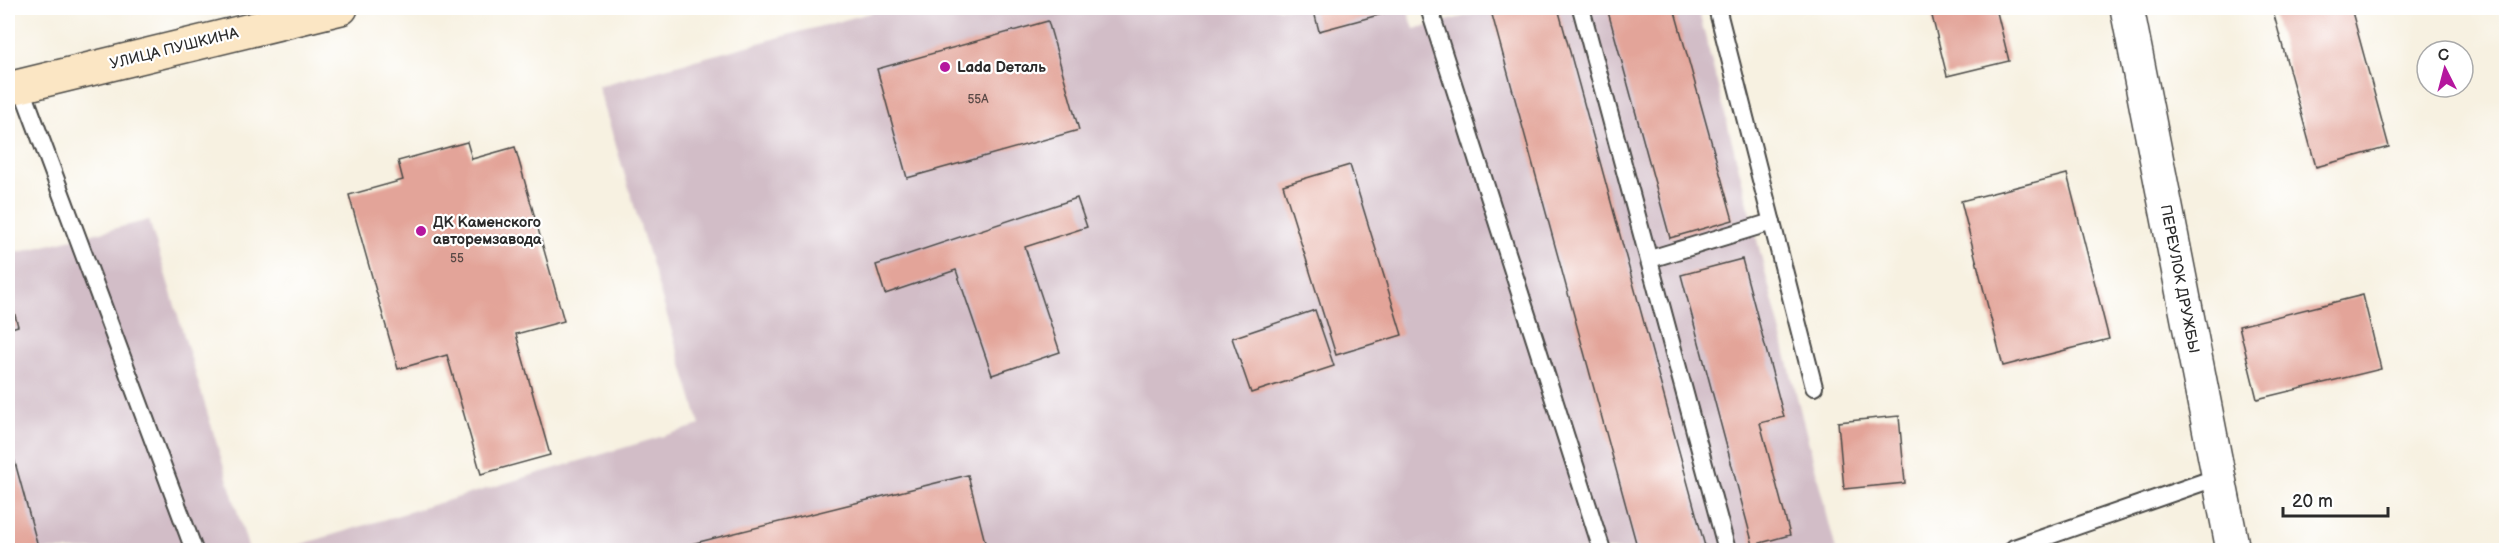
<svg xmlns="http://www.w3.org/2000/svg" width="2514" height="558" viewBox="0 0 2514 558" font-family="'Balsamiq Sans',sans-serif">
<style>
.industrial{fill:#d2bdc7}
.building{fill:#e3a499}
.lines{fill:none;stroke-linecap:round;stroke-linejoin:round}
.lane-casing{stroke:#4a4946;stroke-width:20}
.street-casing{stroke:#4a4946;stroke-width:36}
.secondary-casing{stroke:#4a4946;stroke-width:36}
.lane{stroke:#fff;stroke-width:16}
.street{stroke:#fff;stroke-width:33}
.secondary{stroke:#fbe6c4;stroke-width:33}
.poi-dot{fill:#b5179e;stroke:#fff;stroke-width:2}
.labels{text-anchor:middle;stroke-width:4.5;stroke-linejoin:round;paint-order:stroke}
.number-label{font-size:12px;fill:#594946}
.street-label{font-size:15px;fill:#2b2b2b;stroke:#fff}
.poi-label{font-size:15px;font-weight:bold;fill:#2b2b2b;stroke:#fff;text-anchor:start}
</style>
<rect width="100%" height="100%" fill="#fff"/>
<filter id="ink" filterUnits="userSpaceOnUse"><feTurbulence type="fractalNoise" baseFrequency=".0167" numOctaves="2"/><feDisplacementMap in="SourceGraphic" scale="12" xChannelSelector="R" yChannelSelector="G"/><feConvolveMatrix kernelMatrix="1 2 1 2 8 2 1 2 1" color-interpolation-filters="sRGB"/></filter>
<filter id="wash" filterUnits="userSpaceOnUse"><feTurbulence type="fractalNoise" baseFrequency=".008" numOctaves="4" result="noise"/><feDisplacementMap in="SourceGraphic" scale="24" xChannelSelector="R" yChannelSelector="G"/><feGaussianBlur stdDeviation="1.35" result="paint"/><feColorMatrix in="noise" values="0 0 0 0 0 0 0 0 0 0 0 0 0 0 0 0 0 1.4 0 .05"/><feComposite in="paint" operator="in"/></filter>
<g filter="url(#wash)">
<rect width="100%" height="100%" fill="#f7f1e1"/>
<!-- industrial -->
<g class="industrial">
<path d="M889,8H1407L1414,29L1497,8H1698L1836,550H282L700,425L598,86Z"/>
<path d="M149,220L249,550H8V255Z"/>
</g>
<g id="blocks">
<!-- building -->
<g class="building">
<path d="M1313,8H1396L1397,10L1319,31Z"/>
<path d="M1504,8H1558L1706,550H1638L1491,11Z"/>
<path d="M1607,8H1674L1733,220L1670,238Z"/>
<path d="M1930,8H1996L2009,61L1947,76Z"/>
<path d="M2272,8H2351L2389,147L2316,167Z"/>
<path d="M1048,21L1079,130L907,178L877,69Z"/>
<path d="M467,142L472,159L515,147L564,321L516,334L550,455L481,474L447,355L398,369L349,195L403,180L398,161Z"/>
<path d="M1350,165L1402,335L1336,355L1283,185Z"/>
<path d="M2067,174L2109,339L2003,366L1961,201Z"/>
<path d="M1077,198L1087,227L1025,247L1060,352L992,375L956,270L885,294L876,265Z"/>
<path d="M1742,259L1784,417L1760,423L1790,535L1753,545L1681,275Z"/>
<path d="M8,290L18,326L8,329Z"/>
<path d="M2363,295L2381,369L2257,399L2239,326Z"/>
<path d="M1315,310L1334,366L1251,393L1232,338Z"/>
<path d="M1899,416L1905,483L1844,489L1838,422Z"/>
<path d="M8,437L39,550H8Z"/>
<path d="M968,475L987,550H667Z"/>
</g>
</g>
</g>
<g filter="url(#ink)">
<use href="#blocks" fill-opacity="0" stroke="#4a4946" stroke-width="1.5"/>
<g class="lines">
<defs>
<g id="lane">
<path d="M1429,8L1602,550"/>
<path d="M1581,8L1727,550"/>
<path d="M1717,8L1814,387"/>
<path d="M21,86L194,550"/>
<path d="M1650,259L1772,222"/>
<path d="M2015,550L2014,548L2218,477"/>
</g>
<path id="street" d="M2127,8L2233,550"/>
<path id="secondary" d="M8,89L341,8"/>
</defs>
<!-- lane casing -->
<use href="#lane" class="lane-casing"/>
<!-- street casing -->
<use href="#street" class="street-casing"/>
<!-- secondary casing -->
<use href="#secondary" class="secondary-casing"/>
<!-- lane -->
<use href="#lane" class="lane"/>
<!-- street -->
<use href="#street" class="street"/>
<!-- secondary -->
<use href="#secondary" class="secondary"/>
</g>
</g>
<!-- markers -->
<g class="poi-dot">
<circle cx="945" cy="67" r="6"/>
<circle cx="421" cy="231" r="6"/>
</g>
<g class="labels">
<!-- number labels -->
<g class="number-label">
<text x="978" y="103">55А</text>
<text x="457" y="262">55</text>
</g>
<!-- street labels -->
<g class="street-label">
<text transform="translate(174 48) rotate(-14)" y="5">УЛИЦА ПУШКИНА</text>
<text transform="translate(2180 279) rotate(79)" y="5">ПЕРЕУЛОК ДРУЖБЫ</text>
</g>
<!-- poi labels -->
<g class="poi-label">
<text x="957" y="72">Lada Dеталь</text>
<text x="433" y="227">ДК Каменского<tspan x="433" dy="17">авторемзавода</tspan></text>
</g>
</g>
<!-- margin -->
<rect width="2514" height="558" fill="none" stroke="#fff" stroke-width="30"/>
<!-- north arrow -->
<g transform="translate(2445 69) rotate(354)"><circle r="28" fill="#ffffff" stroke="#aaaaaa" stroke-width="1.5"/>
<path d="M0-4.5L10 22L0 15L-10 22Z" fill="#b5179e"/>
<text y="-9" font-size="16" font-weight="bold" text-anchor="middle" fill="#2b2b2b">С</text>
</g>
<!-- scale -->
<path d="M2283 507v9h105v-9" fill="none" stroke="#2b2b2b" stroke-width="3"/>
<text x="2292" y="507" font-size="18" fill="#2b2b2b" stroke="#ffffff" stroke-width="4.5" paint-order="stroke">20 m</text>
</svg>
